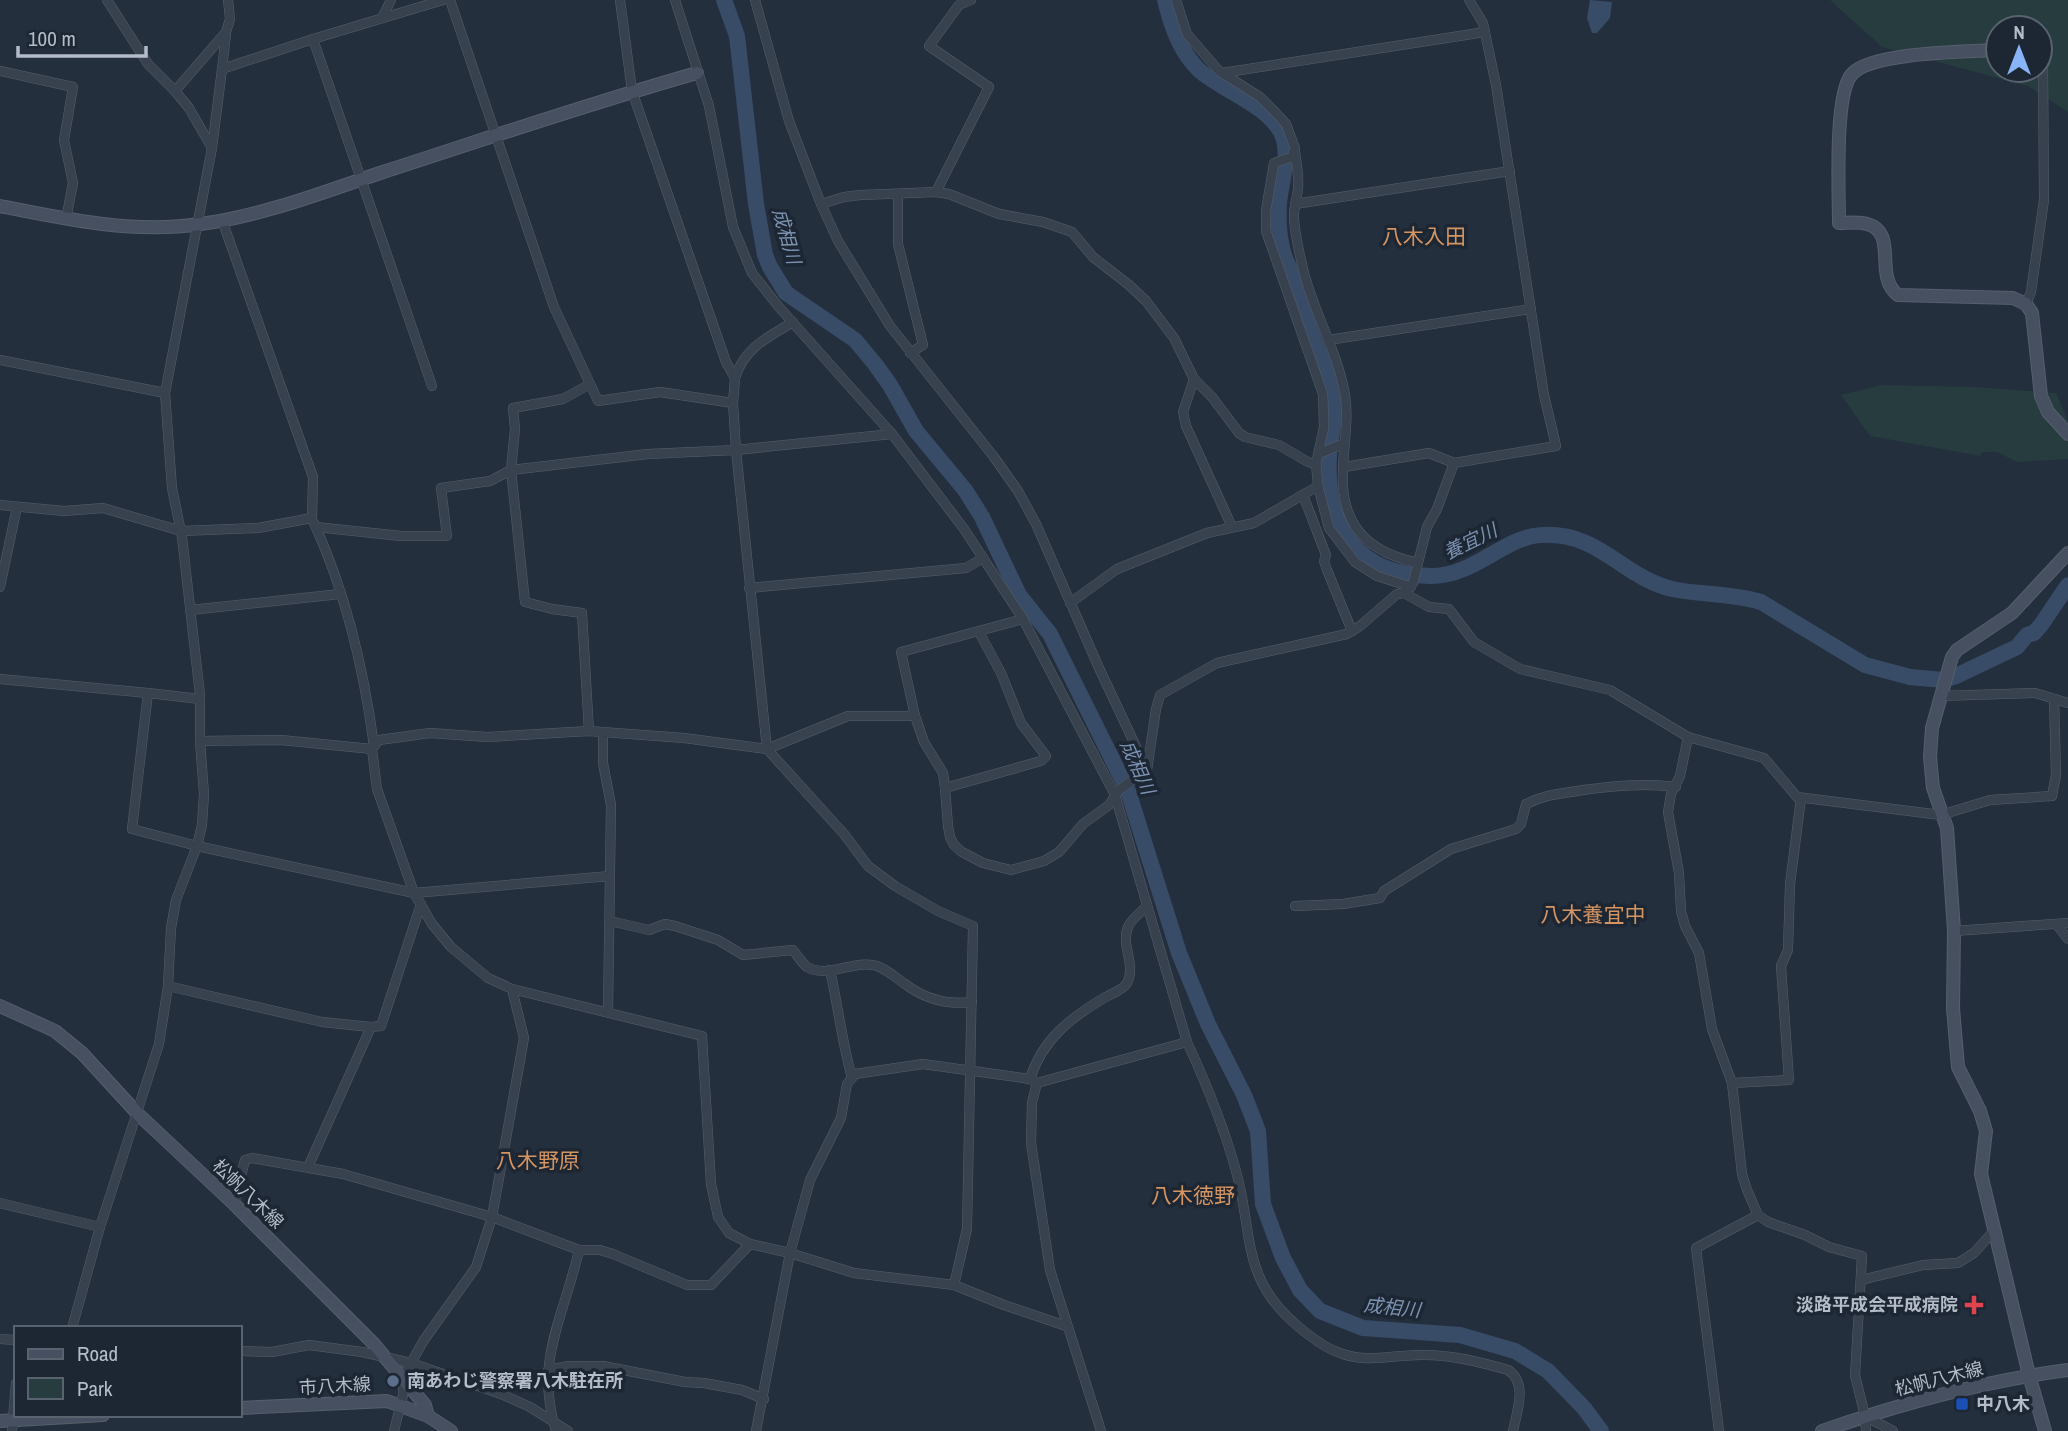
<svg xmlns="http://www.w3.org/2000/svg" width="2068" height="1431" viewBox="0 0 2068 1431" font-family="'Archivo Narrow','Noto Sans JP',sans-serif">
<style>
.green{fill:#263c3f;fill-rule:evenodd}
.water{fill:#394c67}
.lines{fill:none;stroke-linecap:round;stroke-linejoin:round}
.river{stroke:#394c67;stroke-width:16}
.street-casing{stroke:#565f6c;stroke-width:10}
.secondary-casing{stroke:#565f6c;stroke-width:14}
.street{stroke:#38414e;stroke-width:9}
.secondary{stroke:#465061;stroke-width:12}
.health-dot{fill:#e0444e;stroke:#1d2633;stroke-width:2.5}
.service-dot{fill:#5c6f8a;stroke:#1d2633;stroke-width:2.5}
.transit-dot{fill:#1a4fb4;stroke:#1d2633;stroke-width:2.5}
.labels{text-anchor:middle;stroke-width:7;stroke-linejoin:round;paint-order:stroke}
.street-label{font-size:18px;fill:#b4bcc9;stroke:#1d2633}
.poi-label{font-size:18px;font-weight:bold;fill:#b4bcc9;stroke:#1d2633;text-anchor:start}
.water-label{font-size:19px;font-style:italic;fill:#7c92b1;stroke:#1d2633}
.quarter-label{font-size:21px;fill:#d59563;stroke:#1d2633}
</style>
<rect width="100%" height="100%" fill="#242f3e"/>
<!-- green -->
<g class="green">
<path d="M1830,0H2068V112L2028,86L1882,47ZM1998,28H2040V70H1998Z"/>
<path d="M1882,385L1974,387L2056,393L2068,421V459L2017,462L1997,452H1983L1980,456L1870,436L1841,395Z"/>
</g>
<!-- water -->
<path class="water" d="M1590,0L1612,2L1610,18L1597,33H1592L1587,18Z"/>
<g class="lines">
<!-- river -->
<g class="river">
<path d="M724,0L737,36L756,204L765,255L770,267L786,293L855,340L875,364L890,385L916,431L965,490L982,517L1019,595L1050,634L1128,791L1179,953L1208,1024L1244,1095L1258,1131L1263,1204L1283,1258L1300,1290L1320,1311L1363,1328L1460,1335L1515,1351L1548,1371L1584,1408L1601,1431"/>
<path d="M1165,0C1171,25 1180,52 1199,70C1222,91 1276,108 1284,140C1289,160 1281,183 1279,203C1278,219 1279,239 1284,255C1286,262 1290,268 1293,275C1300,298 1307,322 1316,345C1322,361 1331,377 1334,394C1337,417 1330,435 1329,457C1325,526 1357,575 1430,576C1474,577 1505,536 1542,535C1600,532 1622,577 1672,589C1701,595 1731,593 1761,602L1865,665L1910,677L1943,680L1956,676L2017,647L2027,635L2034,633L2041,625L2068,585"/>
</g>
<defs>
<g id="street">
<path d="M107,0L148,64L175,91L189,108L212,148"/>
<path d="M450,0L554,307L598,401L660,392L733,403"/>
<path d="M620,0L632,91L726,362L735,378L733,403L736,450L892,434"/>
<path d="M675,0L709,106L733,227L752,273L778,306L892,434L964,529L1023,619L1115,795L1187,1042L1037,1083L1030,1079L923,1064L855,1074L847,1084L841,1118L810,1180L790,1253L756,1431"/>
<path d="M755,0L789,121L821,204L838,241L890,326L994,457L1018,491L1036,524L1099,668L1147,770"/>
<path d="M1176,0L1187,34L1219,71L1260,97L1273,110L1286,124L1295,148L1292,157L1274,163L1266,210V231L1323,394L1324,427L1316,464L1318,486L1329,528L1355,562L1377,576L1411,587"/>
<path d="M382,18L391,0"/>
<path d="M313,39L432,386"/>
<path d="M222,69L226,34"/>
<path d="M0,71L73,87L64,140L73,183L66,219"/>
<path d="M1222,73L1485,32"/>
<path d="M175,91L226,32L230,19L228,0"/>
<path d="M1295,152C1297,164 1299,177 1298,189C1297,198 1294,207 1294,215C1294,234 1300,255 1304,273C1315,315 1338,353 1345,395C1352,437 1330,487 1355,526C1369,548 1395,558 1418,563"/>
<path d="M936,192L989,87L929,46L959,5L971,0"/>
<path d="M898,194V244L923,345L910,353"/>
<path d="M821,204L844,197L861,195L936,192L949,194L999,214L1043,222L1072,232L1093,257L1129,285L1146,301L1174,338L1194,379L1212,397L1239,433L1245,437L1279,445L1308,462L1316,464"/>
<path d="M1295,204L1510,171"/>
<path d="M2026,304L2031,292L2044,200L2043,62"/>
<path d="M1328,340L1531,309"/>
<path d="M0,360L165,393"/>
<path d="M735,378C744,348 768,337 793,322"/>
<path d="M1194,379L1183,412L1186,426L1232,527"/>
<path d="M1318,454L1345,443"/>
<path d="M1454,463L1556,446L1544,395L1496,85L1483,23L1469,0"/>
<path d="M1303,495L1326,555L1324,561L1327,570L1352,631"/>
<path d="M0,505L64,511L103,508L181,531L258,528L312,518L313,477L222,220"/>
<path d="M314,523C346,593 364,670 374,746"/>
<path d="M316,527L401,536H447L441,488L490,481L511,470L515,429L513,408L563,399L590,384"/>
<path d="M0,587L17,507"/>
<path d="M749,588L966,568L983,558"/>
<path d="M1404,593L1429,607L1449,609L1474,642L1520,669L1610,690L1688,737L1764,758L1797,797L1941,815L1990,800L2052,796L2056,775L2054,699"/>
<path d="M1070,603L1117,569L1207,533L1254,523L1318,486"/>
<path d="M190,610L340,594"/>
<path d="M0,679L148,693"/>
<path d="M1940,696L2035,693L2068,703"/>
<path d="M200,699L148,693L132,829L197,846L414,893L610,876"/>
<path d="M915,716L924,742L943,773L945,788L1041,761L1046,756L1021,723L1001,673L979,632"/>
<path d="M589,731L582,613L552,609L525,602L511,470L648,454L736,450L767,749L844,834L868,866L895,886L938,911L973,926L967,1229L954,1285"/>
<path d="M603,732V763L611,805L608,1011"/>
<path d="M1688,737L1680,776L1671,794L1668,812L1679,873L1681,911L1685,926L1699,953L1712,1029L1732,1083L1742,1174L1747,1190L1758,1215L1768,1222L1805,1235L1829,1247L1862,1256L1855,1375L1865,1416L1866,1431"/>
<path d="M200,741L281,740L372,749"/>
<path d="M945,788L948,826L950,837L954,845L962,852L983,863L1011,870L1044,861L1059,852L1083,824L1109,805L1119,790L1147,770L1156,709L1160,695L1217,663L1347,634L1360,626L1397,594L1404,593L1413,583L1427,527L1437,509L1454,463L1429,453L1344,467"/>
<path d="M1295,906L1343,904L1380,898L1384,891L1451,849L1516,829L1521,824L1526,804C1545,794 1562,794 1583,790C1614,786 1644,783 1676,787"/>
<path d="M610,921L649,930L665,924L675,926L718,940L743,955L793,950C797,955 802,963 807,967C828,979 855,959 877,966C888,970 896,978 905,984C925,999 948,1005 972,1002"/>
<path d="M2056,924L2068,939"/>
<path d="M1954,931L2068,923"/>
<path d="M830,970C838,1006 842,1042 852,1078"/>
<path d="M168,986L322,1022L371,1027"/>
<path d="M512,989L702,1036L711,1184L718,1217L729,1233L750,1244L790,1253L854,1273L954,1285L1004,1305L1066,1326"/>
<path d="M1187,1042C1206,1083 1224,1127 1236,1171C1254,1236 1240,1279 1300,1328C1312,1338 1325,1348 1340,1353C1369,1364 1395,1354 1424,1355C1452,1355 1480,1362 1508,1370C1528,1383 1517,1411 1513,1431"/>
<path d="M1030,1079C1042,1040 1070,1018 1104,998C1111,994 1123,990 1127,983C1137,965 1119,943 1129,925C1133,918 1141,912 1147,906"/>
<path d="M1037,1083L1032,1102L1031,1143L1050,1270L1101,1431"/>
<path d="M1732,1083L1789,1080L1781,966L1788,950L1790,884L1801,798"/>
<path d="M308,1167L371,1027L381,1026L421,904"/>
<path d="M0,1203L100,1227"/>
<path d="M234,1204L245,1160L252,1158L343,1174L492,1217L579,1250H600L613,1254L687,1285H711L750,1244"/>
<path d="M1861,1280L1923,1265L1958,1263L1974,1253L1990,1235L1995,1233"/>
<path d="M72,1328L100,1227L159,1044L168,986L171,928L176,900L197,846L202,825L204,794L200,741V695L182,537L172,488L165,393L212,148L222,69L313,39L443,0"/>
<path d="M0,1339L16,1340"/>
<path d="M240,1351L272,1352L309,1345L362,1352L411,1363L501,1394L530,1407L568,1431"/>
<path d="M548,1370L569,1366H603L685,1382L704,1383L742,1390L764,1399"/>
<path d="M1865,1416L1893,1431"/>
<path d="M12,1431L16,1383"/>
<path d="M394,1431L403,1395V1377L424,1340L476,1267L492,1217L524,1038L512,989L488,978L451,947L432,924L414,893L377,789L372,749L379,740L430,733L487,737L589,731L684,738L767,749L848,716H915L901,652L1023,619"/>
<path d="M556,1431C534,1360 564,1317 579,1250"/>
<path d="M1719,1431L1696,1248L1758,1215"/>
</g>
<g id="secondary">
<path d="M1998,50C1965,52 1872,52 1852,74C1834,93 1839,194 1839,223C1848,223 1858,221 1867,224C1899,232 1873,277 1898,295L2013,298L2026,304L2032,313L2041,396L2048,412L2068,434"/>
<path d="M2040,61L2043,62"/>
<path d="M0,206C64,219 134,234 200,224C262,216 324,192 383,172C488,138 591,103 697,73"/>
<path d="M0,1006L55,1031L82,1053L138,1114L234,1204L373,1343L425,1405L428,1416"/>
<path d="M240,1408L387,1401L428,1416L451,1431"/>
<path d="M0,1421L103,1415"/>
<path d="M1822,1431C1902,1403 1984,1381 2068,1370"/>
<path d="M2045,1431L2029,1375L1981,1174L1986,1131L1980,1111L1958,1067L1953,1008L1954,931L1947,828L1933,788L1930,757L1932,728L1952,657L1957,650L2012,613L2068,553"/>
</g>
</defs>
<!-- street casing -->
<use href="#street" class="street-casing"/>
<!-- secondary casing -->
<use href="#secondary" class="secondary-casing"/>
<!-- street -->
<use href="#street" class="street"/>
<!-- secondary -->
<use href="#secondary" class="secondary"/>
</g>
<!-- markers -->
<path class="health-dot" d="M1970.5 1294.5h7v7h7v7h-7v7h-7v-7h-7v-7h7z"/>
<circle class="service-dot" cx="393" cy="1381" r="7"/>
<rect class="transit-dot" x="1955" y="1397" width="14" height="14" rx="3.5"/>
<g class="labels">
<!-- street labels -->
<g class="street-label">
<text transform="translate(248 1194) rotate(44)" y="6">松帆八木線</text>
<text transform="translate(1939 1379) rotate(-14)" y="6">松帆八木線</text>
<text transform="translate(335 1386) rotate(-3)" y="6">市八木線</text>
</g>
<!-- poi labels -->
<g class="poi-label">
<text x="1958" y="1311" text-anchor="end">淡路平成会平成病院</text>
<text x="407" y="1387">南あわじ警察署八木駐在所</text>
<text x="1976" y="1410">中八木</text>
</g>
<!-- water labels -->
<g class="water-label">
<text transform="translate(787 236) rotate(74)" y="7">成相川</text>
<text transform="translate(1470 541) rotate(-26)" y="7">養宜川</text>
<text transform="translate(1138 767) rotate(66)" y="7">成相川</text>
<text transform="translate(1392 1307) rotate(6)" y="7">成相川</text>
</g>
<!-- quarter labels -->
<g class="quarter-label">
<text x="1424" y="244">八木入田</text>
<text x="1593" y="922">八木養宜中</text>
<text x="538" y="1168">八木野原</text>
<text x="1193" y="1203">八木徳野</text>
</g>
</g>
<!-- legend -->
<rect x="14" y="1326" width="228" height="91" fill="#1d2633" stroke="#59626f" stroke-width="2"/>
<rect x="28" y="1349" width="35" height="10" fill="#465061" stroke="#59626f" stroke-width="2"/>
<text x="77" y="1361" font-size="21" fill="#b4bcc9">Road</text>
<rect x="28" y="1378" width="35" height="21" fill="#263c3f" stroke="#59626f" stroke-width="2"/>
<text x="77" y="1396" font-size="21" fill="#b4bcc9">Park</text>
<!-- north arrow -->
<g transform="translate(2019 49)"><circle r="33" fill="#1d2633" stroke="#59626f" stroke-width="2"/>
<path d="M0-5L12 26L0 18L-12 26Z" fill="#8ab4f8"/>
<text y="-10" font-size="19" font-weight="bold" text-anchor="middle" fill="#b4bcc9">N</text>
</g>
<!-- scale -->
<path d="M18 46v10h128v-10" fill="none" stroke="#b4bcc9" stroke-width="3.5"/>
<text x="28" y="46" font-size="21" fill="#b4bcc9" stroke="#1d2633" stroke-width="5" paint-order="stroke">100 m</text>
</svg>
